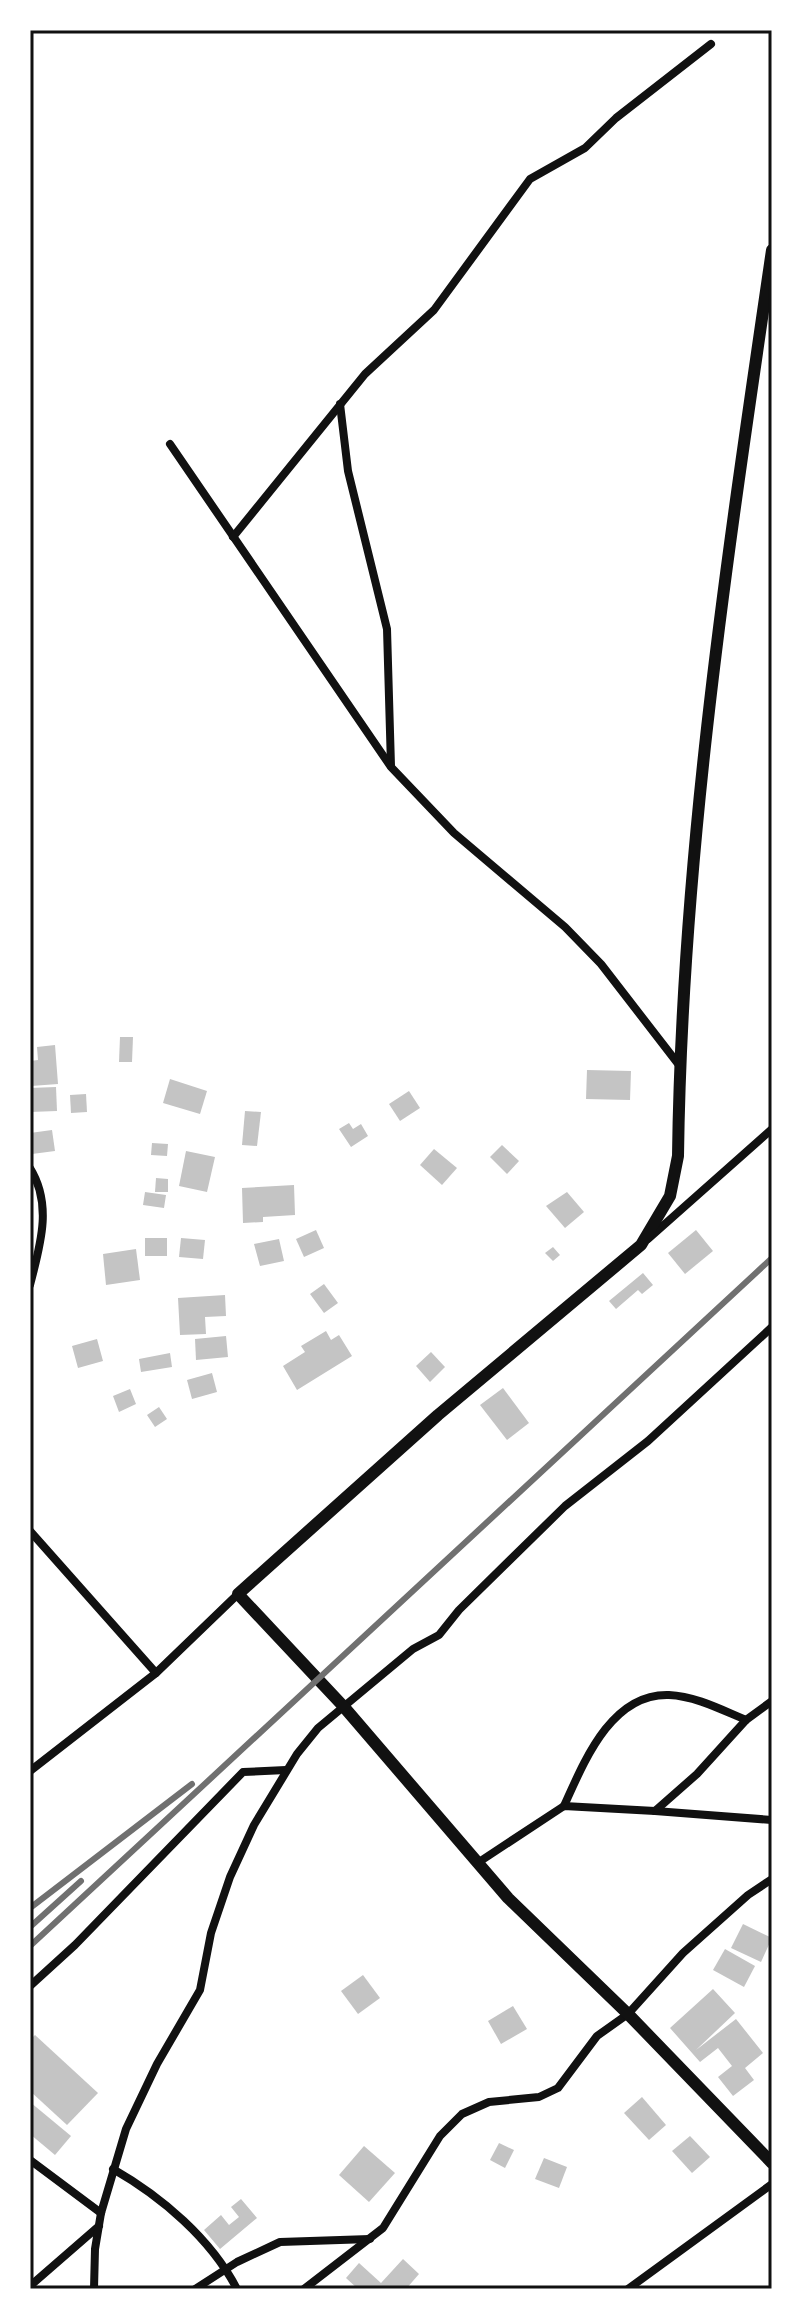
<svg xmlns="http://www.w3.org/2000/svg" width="802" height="2319" viewBox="0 0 802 2319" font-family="'Nunito Sans',sans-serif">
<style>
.building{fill:#c4c4c4}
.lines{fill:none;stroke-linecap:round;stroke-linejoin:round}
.minor{stroke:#111;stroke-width:8}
.tertiary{stroke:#111;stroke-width:12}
.rail{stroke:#707070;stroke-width:6}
.neatline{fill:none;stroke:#111;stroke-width:3}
</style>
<rect width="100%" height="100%" fill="#fff"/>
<!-- building -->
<g class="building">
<path d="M120,1037H133L132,1062H119Z"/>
<path d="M55,1045L58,1084L31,1086L30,1061L38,1060L37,1047Z"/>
<path d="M587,1070L631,1071L630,1100L586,1099Z"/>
<path d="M170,1079L207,1091L200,1114L163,1103Z"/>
<path d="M56,1087L57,1111L30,1112V1088Z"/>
<path d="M409,1091L420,1108L400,1121L389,1104Z"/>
<path d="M86,1094L87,1112L71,1113L70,1095Z"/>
<path d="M245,1111L261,1112L257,1146L242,1145Z"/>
<path d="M349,1123L353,1129L361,1124L368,1136L351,1147L339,1129Z"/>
<path d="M52,1130L55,1151L32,1154L30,1133Z"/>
<path d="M152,1143L168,1144L167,1156L151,1155Z"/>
<path d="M502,1145L519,1161L507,1174L490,1157Z"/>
<path d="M434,1149L457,1168L442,1185L420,1165Z"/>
<path d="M186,1151L215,1157L207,1192L179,1186Z"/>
<path d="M156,1178L168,1179V1192H155Z"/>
<path d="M294,1185L295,1215L263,1217V1222L243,1223L242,1188Z"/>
<path d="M145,1192L166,1195L164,1208L143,1205Z"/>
<path d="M567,1192L584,1212L565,1228L546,1206Z"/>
<path d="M316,1230L324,1248L304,1257L296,1239Z"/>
<path d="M696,1230L713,1251L685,1274L668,1253Z"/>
<rect x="145" y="1238" width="22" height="18"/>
<path d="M181,1238L205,1240L203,1259L179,1257Z"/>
<path d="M279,1239L284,1261L260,1266L254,1244Z"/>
<path d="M553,1247L560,1255L553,1261L545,1253Z"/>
<path d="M136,1249L140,1280L106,1285L103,1254Z"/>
<path d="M643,1273L653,1285L642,1294L638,1290L616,1309L609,1301Z"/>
<path d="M324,1284L338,1303L324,1313L310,1294Z"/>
<path d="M225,1295L226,1316L205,1317L206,1334L180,1335L178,1298Z"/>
<path d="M326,1331L331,1340L339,1335L352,1356L297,1390L283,1366L305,1352L301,1346Z"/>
<path d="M226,1336L228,1357L196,1360L195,1339Z"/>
<path d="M97,1339L103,1361L78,1368L72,1346Z"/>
<path d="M431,1352L445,1367L430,1382L416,1366Z"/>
<path d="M170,1353L172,1367L141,1372L139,1359Z"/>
<path d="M212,1373L217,1392L192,1399L187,1380Z"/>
<path d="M503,1388L529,1423L507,1440L480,1405Z"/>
<path d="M130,1389L136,1404L119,1412L113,1396Z"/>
<path d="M159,1407L167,1419L155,1427L147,1415Z"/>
<path d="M743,1924L772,1938L761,1962L731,1948Z"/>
<path d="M725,1949L755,1966L744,1987L713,1970Z"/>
<path d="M363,1975L380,1998L358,2014L341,1991Z"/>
<path d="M713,1989L735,2013L696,2050L736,2019L763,2053L745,2068L754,2080L733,2096L718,2077L732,2066L718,2048L700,2062L670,2028Z"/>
<path d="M513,2006L527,2029L501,2044L488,2021Z"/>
<path d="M35,2035L98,2093L67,2125L30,2091V2040Z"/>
<path d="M642,2097L666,2125L649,2140L624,2113Z"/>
<path d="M30,2102L71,2136L55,2155L30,2134Z"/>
<path d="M690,2136L710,2157L692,2173L672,2151Z"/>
<path d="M499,2143L514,2150L505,2168L490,2160Z"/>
<path d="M364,2146L395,2173L369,2202L339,2175Z"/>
<path d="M544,2158L567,2167L559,2188L535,2179Z"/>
<path d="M241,2199L257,2218L220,2249L204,2230L221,2215L229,2225L239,2217L231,2207Z"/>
<path d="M403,2259L419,2274L406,2289H358L346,2278L359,2263L381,2283Z"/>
</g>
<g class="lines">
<!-- minor -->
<g class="minor">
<path d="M340,404L348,471L387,629L391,766"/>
<path d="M170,444L391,767L454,833L565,927L601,964L679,1065"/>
<path d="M233,537L365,374L434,310L530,179L585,148L616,118L711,44"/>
<path d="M30,1168C53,1205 40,1246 30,1285"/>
<path d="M648,1239L772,1129"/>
<path d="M30,1531L156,1673"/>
<path d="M30,1771L156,1673L238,1594"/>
<path d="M564,1806C584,1762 611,1693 669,1695C695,1696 722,1710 746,1720"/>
<path d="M655,1811L772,1820"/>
<path d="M479,1862L564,1806L655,1811L697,1774L746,1720L772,1701"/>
<path d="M30,1986L75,1945L243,1772L286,1770"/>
<path d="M30,2160L101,2213"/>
<path d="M113,2169C162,2197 211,2239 237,2289"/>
<path d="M30,2286L99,2226"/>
<path d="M94,2289L95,2249L101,2213L126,2129L157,2064L200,1990L211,1933L230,1877L254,1825L297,1754L318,1728L413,1649L439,1635L459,1610L565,1506L648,1441L772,1327"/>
<path d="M195,2289L237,2262L280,2242L370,2239"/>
<path d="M304,2289L383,2228L440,2136L462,2114L489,2102L539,2097L558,2088L597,2036L628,2014L683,1953L748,1895L772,1879"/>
<path d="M628,2289L772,2184"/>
</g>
<!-- tertiary -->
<path class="tertiary" d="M772,250C728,552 682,851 678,1156L670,1196L641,1245L438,1415L238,1594L344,1707L508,1898L628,2014L772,2163"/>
<!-- rail -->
<g class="rail">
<path d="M30,1908L192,1784"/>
<path d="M30,1927L81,1881"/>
<path d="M30,1946L772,1258"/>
</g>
</g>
<!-- border -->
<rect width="802" height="2319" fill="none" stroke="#ffffff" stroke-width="64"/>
<rect x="32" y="32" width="738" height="2255" class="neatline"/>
</svg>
